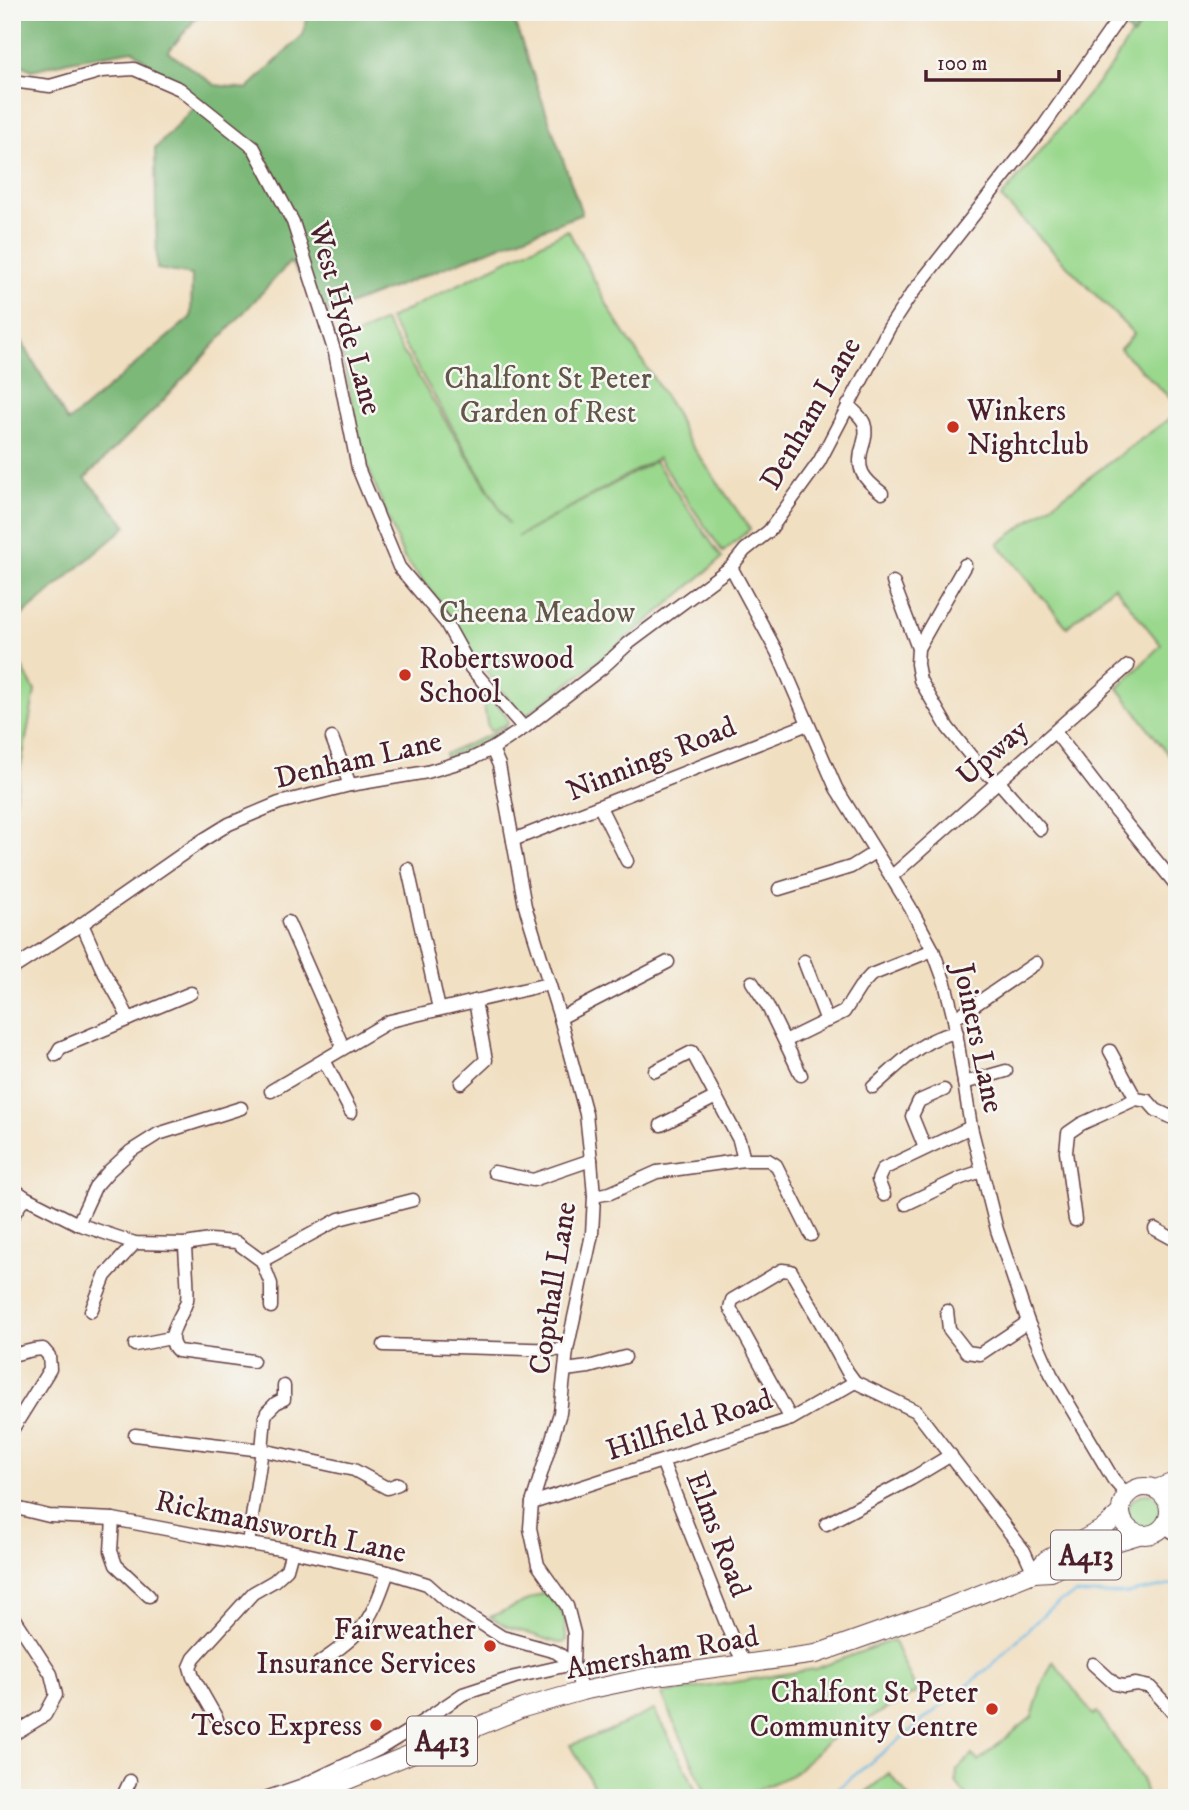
<svg xmlns="http://www.w3.org/2000/svg" width="1189" height="1810" viewBox="0 0 1189 1810" font-family="'IM FELL DW Pica',serif">
<style>
.green{fill:#9ad88d;stroke:#727c5c;stroke-width:2}
.forest{fill:#7bb878;stroke:#626c52;stroke-width:2}
.lines{fill:none;stroke-linecap:round;stroke-linejoin:round}
.stream{stroke:#6bb9e5;stroke-width:2.5}
.minor-casing{stroke:#633c42;stroke-width:15}
.highway-casing{stroke:#633c42;stroke-width:20}
.minor{stroke:#fff;stroke-width:12}
.highway{stroke:#fff;stroke-width:18}
.poi-dot{fill:#c8321e;stroke:#f6f6f2;stroke-width:2.5}
.labels{text-anchor:middle;stroke-width:5;stroke-linejoin:round;paint-order:stroke}
.shield{fill:#f6f6f2;stroke:#7e6067;stroke-width:2}
.shield-label{font-size:28px;font-weight:bold;fill:#4a1f2b}
.street-label{font-size:30px;fill:#4a1f2b;stroke:#f6f6f2}
.park-label{font-size:30px;fill:#625648;stroke:#f6f6f2}
.poi-label{font-size:30px;fill:#4a1f2b;stroke:#f6f6f2;text-anchor:end}
</style>
<rect width="100%" height="100%" fill="#f6f6f2"/>
<filter id="ink" filterUnits="userSpaceOnUse"><feTurbulence type="fractalNoise" baseFrequency=".0143" numOctaves="2"/><feDisplacementMap in="SourceGraphic" scale="14" xChannelSelector="R" yChannelSelector="G"/><feConvolveMatrix kernelMatrix="1 2 1 2 8 2 1 2 1" color-interpolation-filters="sRGB"/></filter>
<filter id="wash" filterUnits="userSpaceOnUse"><feTurbulence type="fractalNoise" baseFrequency=".00686" numOctaves="4" result="noise"/><feDisplacementMap in="SourceGraphic" scale="28" xChannelSelector="R" yChannelSelector="G"/><feGaussianBlur stdDeviation="1.57" result="paint"/><feColorMatrix in="noise" values="0 0 0 0 0 0 0 0 0 0 0 0 0 0 0 0 0 1.4 0 .05"/><feComposite in="paint" operator="in"/></filter>
<g filter="url(#wash)">
<rect width="100%" height="100%" fill="#f1dfc1"/>
<!-- green -->
<g class="green">
<path d="M1145,12H1177V405L1120,349L1134,334L1001,198L1111,67Z"/>
<path d="M568,230L611,312L675,412L686,437L750,529L723,552L658,458L517,537L655,461L722,558C657,615 593,667 523,717L474,656L443,606L404,558L363,455L340,344L384,321L509,524L389,319Z"/>
<path d="M1177,413V766L1118,688L1161,645L1114,586L1067,627L998,544Z"/>
<path d="M12,649L35,691L14,803L12,804Z"/>
<path d="M482,696C494,702 507,710 508,724L490,731L487,723Z"/>
<path d="M506,728L505,732L499,736L446,758L445,754Z"/>
<circle cx="1146" cy="1512" r="18"/>
<path d="M548,1591L565,1618L566,1640L563,1643H558L506,1626L490,1617Z"/>
<path d="M893,1640L917,1692L828,1741L792,1775L739,1798H708L662,1694L815,1669Z"/>
<path d="M1053,1661L1093,1715L1097,1712L1142,1779L1146,1798H968L956,1782L957,1770L972,1755L978,1761L1032,1717L1041,1687Z"/>
<path d="M654,1710L688,1773L699,1798H649L648,1795L639,1798H600L571,1745L608,1731Z"/>
<path d="M889,1773L910,1798H859Z"/>
</g>
<!-- forest -->
<g class="forest">
<path d="M12,12H201L168,52L215,85L247,89L303,35L308,12H509L517,29L582,214L328,313L290,262L159,405L85,478L127,526L12,624V324L68,422L191,317L192,275L157,269L155,149L200,101L158,72L133,50L69,61L32,70L12,61Z"/>
<path d="M1133,12H1150L1133,36L1124,27Z"/>
</g>
<g class="lines">
<!-- stream -->
<path class="stream" d="M826,1798L991,1666L1047,1611L1060,1602L1075,1594H1126L1177,1584"/>
</g>
</g>
<g filter="url(#ink)">
<g class="lines">
<defs>
<g id="minor">
<path d="M12,81L50,86L102,71L134,69L180,89L254,148L293,222L335,353L358,468L399,567L446,623L471,668L524,728"/>
<path d="M848,405C854,411 861,416 864,423C867,431 865,437 863,445C855,469 863,479 882,493"/>
<path d="M731,567L778,654L836,788L910,907L933,950L945,983L954,1019L971,1127L997,1230L1028,1322L1051,1374L1113,1479L1127,1495"/>
<path d="M893,582L918,648L917,664L920,680L948,728L983,771L998,781L1040,829"/>
<path d="M918,648L965,565"/>
<path d="M1055,732L1119,815L1177,886"/>
<path d="M332,738L350,785"/>
<path d="M492,749L499,765L525,906L560,1018L586,1114L591,1160L594,1196L592,1234L567,1350L560,1413L532,1503L530,1528L538,1565L567,1606L574,1633L573,1664"/>
<path d="M600,807L627,861"/>
<path d="M513,840L808,724"/>
<path d="M408,869L439,1009"/>
<path d="M891,877L1128,666"/>
<path d="M779,889L851,867L875,852"/>
<path d="M288,922L343,1047"/>
<path d="M82,924L102,969L118,997L129,1019L191,993"/>
<path d="M804,961L827,1021"/>
<path d="M12,969L82,924L203,840L229,824L279,803L350,785L427,772L471,759L492,749L524,728L602,668L629,643L731,567L745,550L769,531L819,462L889,328L910,296L1043,127L1123,12"/>
<path d="M752,982L767,1005L801,1075"/>
<path d="M560,1018L668,962"/>
<path d="M954,1019L1036,963"/>
<path d="M785,1041L844,1012L860,987L871,975L933,950"/>
<path d="M1110,1051L1136,1099L1148,1101L1156,1110L1177,1120"/>
<path d="M56,1055L60,1048L129,1019"/>
<path d="M324,1060L351,1112"/>
<path d="M655,1071L692,1052L739,1140L744,1160"/>
<path d="M461,1083L486,1060L475,1001"/>
<path d="M964,1083L1006,1071"/>
<path d="M873,1087C898,1066 923,1036 957,1033"/>
<path d="M271,1091L390,1021L548,984"/>
<path d="M661,1125L716,1097"/>
<path d="M925,1148L912,1116L919,1101L944,1090"/>
<path d="M494,1172L533,1180L591,1160"/>
<path d="M12,1188L25,1197L78,1224L135,1243L185,1244L210,1240L236,1242L262,1261L271,1284V1307"/>
<path d="M884,1195L878,1180L883,1169L971,1127"/>
<path d="M594,1196L610,1193L657,1172L744,1160H768L776,1165L811,1235"/>
<path d="M906,1204L961,1178L982,1171"/>
<path d="M12,1217L25,1197"/>
<path d="M1075,1220L1066,1152L1068,1133L1081,1124L1136,1099"/>
<path d="M78,1224L95,1187L109,1171L131,1151L158,1134L241,1108"/>
<path d="M1155,1229L1177,1241"/>
<path d="M185,1244C185,1258 189,1288 187,1300C183,1317 162,1337 178,1351L253,1361"/>
<path d="M262,1261L339,1219L413,1200"/>
<path d="M91,1311L105,1276L135,1243"/>
<path d="M947,1311L949,1329L967,1352L980,1354L1028,1322"/>
<path d="M135,1345L171,1338"/>
<path d="M384,1345L567,1350"/>
<path d="M12,1355L33,1350L43,1349L49,1356L50,1369L12,1430"/>
<path d="M565,1370L589,1367L625,1357"/>
<path d="M791,1419L730,1308L732,1300L782,1270L791,1271L821,1323L847,1371L855,1382L916,1411L1024,1551L1034,1573"/>
<path d="M135,1435L262,1450L354,1470L387,1488L398,1484"/>
<path d="M662,1461L735,1646L745,1663"/>
<path d="M532,1503L791,1419L855,1382"/>
<path d="M12,1507L49,1516L113,1519L208,1537L292,1551L388,1572L427,1584L446,1601L502,1637L556,1652L573,1664L582,1691"/>
<path d="M113,1519L111,1551L116,1565L149,1596"/>
<path d="M826,1524L911,1479L951,1455"/>
<path d="M1164,1526L1177,1535"/>
<path d="M248,1544L262,1450L265,1417L267,1412L276,1403L284,1399V1386"/>
<path d="M12,1614L51,1674L56,1695L45,1715L12,1735"/>
<path d="M319,1663C332,1654 347,1644 358,1632C373,1616 381,1592 388,1572"/>
<path d="M1093,1664L1115,1684L1124,1686L1136,1684L1150,1687L1177,1716"/>
<path d="M217,1719L193,1677L190,1667L194,1658L253,1593L274,1581L287,1569L292,1551"/>
<path d="M122,1798L130,1781"/>
<path d="M265,1798L303,1785L379,1749L410,1730L463,1694L515,1677L573,1664"/>
</g>
<g id="highway">
<circle cx="1145" cy="1511" r="24"/>
<path d="M1156,1489L1177,1481"/>
<path d="M1034,1573L1046,1560L1104,1528L1121,1512"/>
<path d="M304,1798L523,1708L582,1691L649,1677L816,1654L935,1612L1034,1573L1051,1572L1106,1545L1139,1535"/>
</g>
</defs>
<!-- minor casing -->
<use href="#minor" class="minor-casing"/>
<!-- highway casing -->
<use href="#highway" class="highway-casing"/>
<!-- minor -->
<use href="#minor" class="minor"/>
<!-- highway -->
<use href="#highway" class="highway"/>
</g>
</g>
<!-- markers -->
<g class="poi-dot">
<circle cx="953" cy="427" r="7"/>
<circle cx="405" cy="675" r="7"/>
<circle cx="490" cy="1646" r="7"/>
<circle cx="992" cy="1709" r="7"/>
<circle cx="376" cy="1725" r="7"/>
</g>
<g class="labels">
<!-- shield labels -->
<g class="shield">
<rect x="1051" y="1530.5" width="70" height="49" rx="5"/>
<rect x="407" y="1716.5" width="70" height="49" rx="5"/>
</g>
<g class="shield-label">
<text x="1086" y="1565">A413</text>
<text x="442" y="1751">A413</text>
</g>
<!-- street labels -->
<g class="street-label">
<text transform="translate(346 318) rotate(74)" y="10">West Hyde Lane</text>
<text transform="translate(810 413) rotate(-60)" y="10">Denham Lane</text>
<text transform="translate(992 752) rotate(-41)" y="10">Upway</text>
<text transform="translate(651 758) rotate(-22)" y="10">Ninnings Road</text>
<text transform="translate(358 759) rotate(-13)" y="10">Denham Lane</text>
<text transform="translate(979 1038) rotate(78)" y="10">Joiners Lane</text>
<text transform="translate(552 1288) rotate(-81)" y="10">Copthall Lane</text>
<text transform="translate(689 1424) rotate(-18)" y="10">Hillfield Road</text>
<text transform="translate(281 1526) rotate(12)" y="10">Rickmansworth Lane</text>
<text transform="translate(719 1534) rotate(69)" y="10">Elms Road</text>
<text transform="translate(662 1652) rotate(-10)" y="10">Amersham Road</text>
</g>
<!-- park labels -->
<g class="park-label">
<text x="548" y="388">Chalfont St Peter<tspan x="548" dy="34">Garden of Rest</tspan></text>
<text x="537" y="622">Cheena Meadow</text>
</g>
<!-- poi labels -->
<g class="poi-label">
<text x="967" y="420" text-anchor="start">Winkers<tspan x="967" dy="34">Nightclub</tspan></text>
<text x="419" y="668" text-anchor="start">Robertswood<tspan x="419" dy="34">School</tspan></text>
<text x="476" y="1639">Fairweather<tspan x="476" dy="34">Insurance Services</tspan></text>
<text x="978" y="1702">Chalfont St Peter<tspan x="978" dy="34">Community Centre</tspan></text>
<text x="362" y="1735">Tesco Express</text>
</g>
</g>
<!-- margin -->
<rect width="1189" height="1810" fill="none" stroke="#f6f6f2" stroke-width="42"/>
<!-- scale -->
<path d="M926 70v10h133v-10" fill="none" stroke="#4a1f2b" stroke-width="3.5"/>
<text x="937" y="70" font-size="21" fill="#4a1f2b" stroke="#f6f6f2" stroke-width="5" paint-order="stroke">100 m</text>
</svg>
